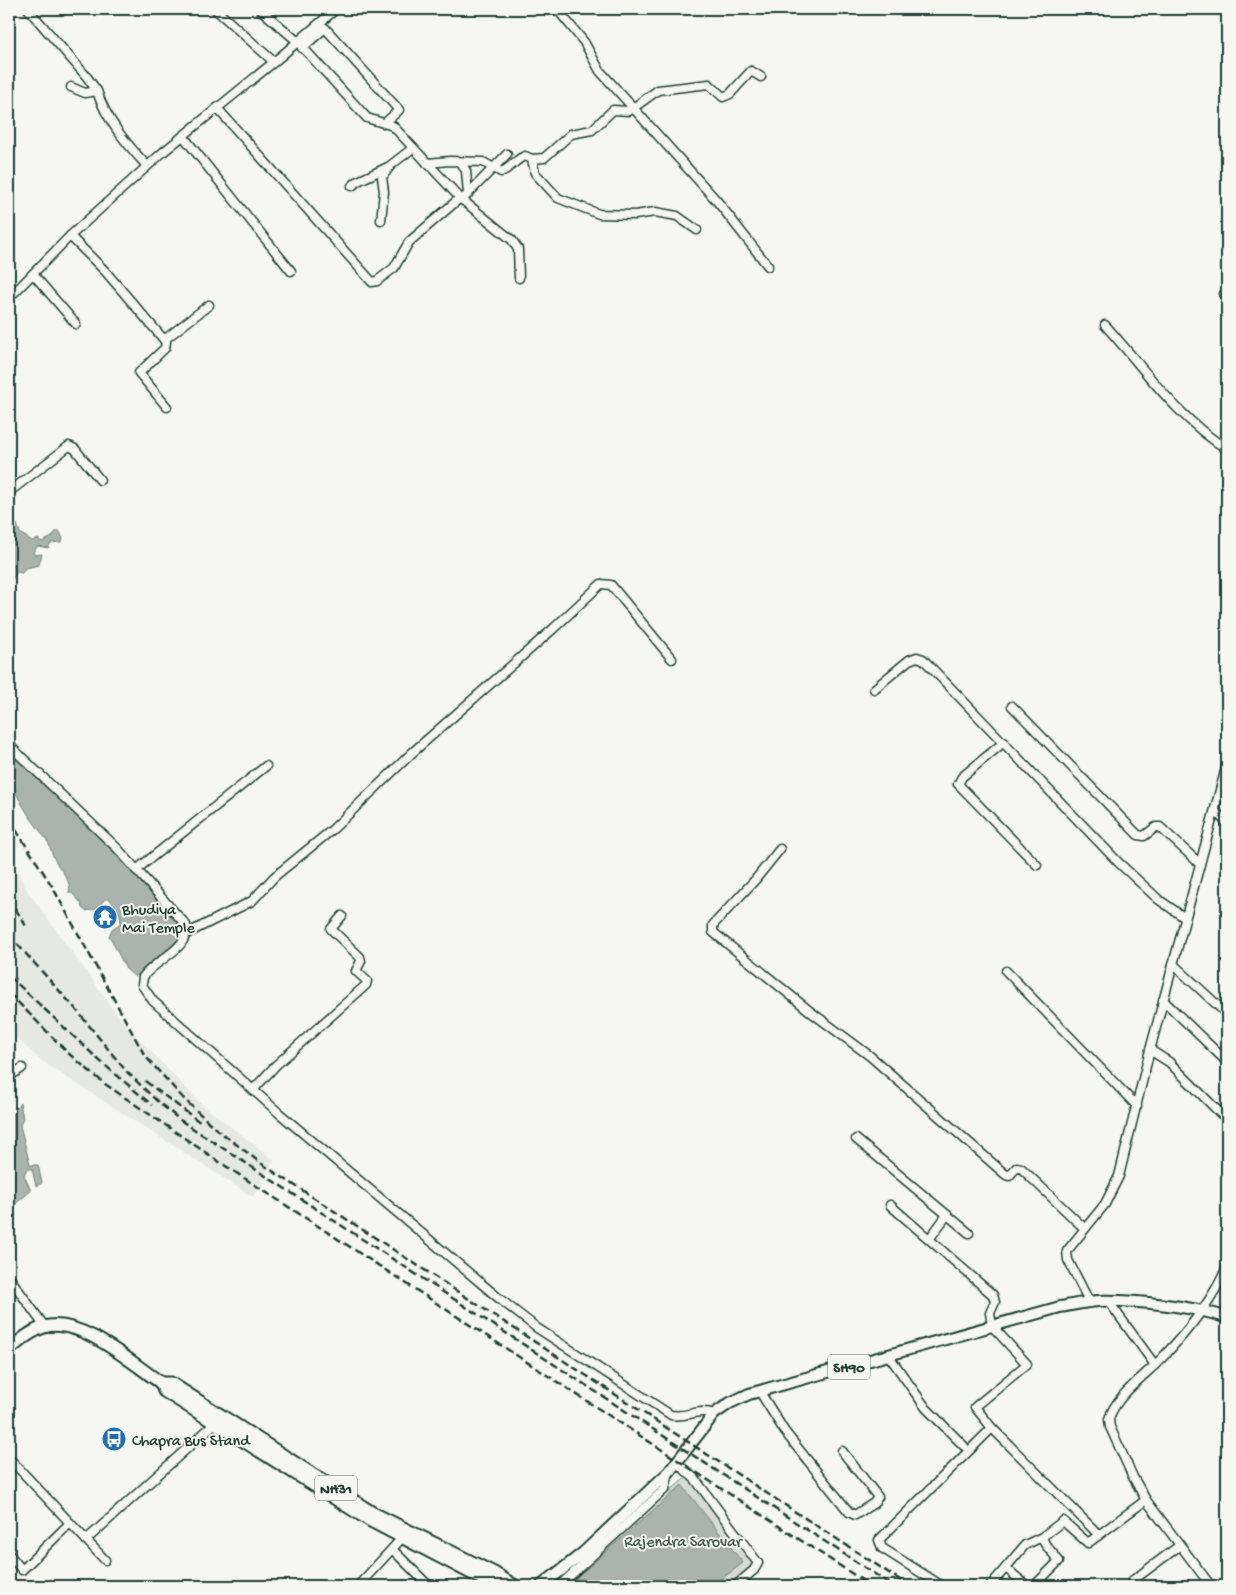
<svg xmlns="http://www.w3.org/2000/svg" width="1236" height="1595" viewBox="0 0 1236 1595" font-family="'Gochi Hand',sans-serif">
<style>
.built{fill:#e6e8e4}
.green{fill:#d6dbd6;stroke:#7a8c85}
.water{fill:#aab3ae;stroke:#72847d}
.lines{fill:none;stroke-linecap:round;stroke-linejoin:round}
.minor-casing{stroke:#1f3d34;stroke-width:11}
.major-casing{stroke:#1f3d34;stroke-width:14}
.highway-casing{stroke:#1f3d34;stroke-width:15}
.minor{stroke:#f6f6f2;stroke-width:8}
.major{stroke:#f6f6f2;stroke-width:10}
.highway{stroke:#f6f6f2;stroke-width:11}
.rail{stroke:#1f3d34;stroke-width:2.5;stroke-dasharray:8 4;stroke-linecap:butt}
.labels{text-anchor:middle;stroke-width:4;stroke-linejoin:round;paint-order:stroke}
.shield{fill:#f6f6f2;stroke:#60746d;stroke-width:1}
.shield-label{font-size:15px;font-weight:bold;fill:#1f3d34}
.poi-label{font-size:16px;fill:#1f3d34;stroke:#f6f6f2;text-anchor:start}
.park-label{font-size:16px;fill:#445d54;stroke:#f6f6f2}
</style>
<rect width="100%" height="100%" fill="#f6f6f2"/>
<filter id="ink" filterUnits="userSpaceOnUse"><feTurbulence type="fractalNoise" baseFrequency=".02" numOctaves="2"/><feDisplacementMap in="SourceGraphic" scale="10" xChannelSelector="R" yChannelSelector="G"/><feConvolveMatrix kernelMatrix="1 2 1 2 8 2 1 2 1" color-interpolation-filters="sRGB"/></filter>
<g filter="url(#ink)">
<!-- built -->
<path class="built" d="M9,856L27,890L121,1020L202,1105L274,1160L253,1197L40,1060L9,1031Z"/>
<!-- green -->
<path class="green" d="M690,1474L760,1566L736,1586H560Z"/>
<!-- water -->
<g class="water">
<path d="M9,521L17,524L20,533L32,541L38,539L42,542L52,537L57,530L60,532L63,539L61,542L51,543L48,548L38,546L33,552L35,555L42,554L39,565L26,568L22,573L17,572L10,583Z"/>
<path d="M9,757C37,765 53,797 76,812L183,924L184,931C175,948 161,955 146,966C142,970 140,974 135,977L126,969L111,939L109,936L112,929L121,923L120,914L110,899H105L96,909L86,911L82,908L81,903L72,893H69C72,880 61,872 55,860C51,853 50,844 46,839C35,824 20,805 14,787C10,777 9,768 9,757Z"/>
<path d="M20,1103L23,1118L20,1125L30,1165H38L42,1183L36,1186L32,1169H27L24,1175L31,1191L9,1209V1119Z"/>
<path d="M682,1485L743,1563L712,1586H583L576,1578Z"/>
</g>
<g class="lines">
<defs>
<g id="minor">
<path d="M28,9L87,77L97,91"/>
<path d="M215,9L274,62"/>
<path d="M260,9L297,41L367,118L393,126L460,198L512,240L518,249L519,278"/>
<path d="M557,9L584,42L600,71L717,201L768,266"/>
<path d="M302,48L325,28L399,110L386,122"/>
<path d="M71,87L85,93L97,91C106,120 127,144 147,166"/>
<path d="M217,108L372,282L377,281L394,268L409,242L460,198"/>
<path d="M183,136L291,271"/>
<path d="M461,162L466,171L468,194"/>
<path d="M427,163L450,161L483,162L501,172C511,168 516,159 525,156L532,159"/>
<path d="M352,186L358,181L390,166"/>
<path d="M462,200L507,154"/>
<path d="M381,220L384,192L382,177L391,165L413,148"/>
<path d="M697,230L677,216L655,212L635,215L599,214L558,198L535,173L532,159L544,158L571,134L592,130L613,110L629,111L658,90L709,84L723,97L730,94L751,71L761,77"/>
<path d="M70,236L105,271L166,342L165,348L139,373L167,407"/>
<path d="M33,274L76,324"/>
<path d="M1224,294L1227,297"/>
<path d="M9,298L70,236L162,153L274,62L336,9"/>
<path d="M1105,325C1144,368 1177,418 1227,449"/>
<path d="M164,340L209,305"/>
<path d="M9,492L69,446L75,449L100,480"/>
<path d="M874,689L909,660L917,657L923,659L1119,863L1158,899L1185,918"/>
<path d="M1012,706L1138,835L1144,836L1156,827H1160L1200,864"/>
<path d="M1004,742L962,777L958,784L1037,865"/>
<path d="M9,745L117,848L186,925C191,949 154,960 143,977L142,985L153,1001L279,1113L501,1300L537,1328L671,1415C687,1418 698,1408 714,1414"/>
<path d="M1215,811L1227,823"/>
<path d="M780,849L755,880L713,925V932L811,1012L870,1056L1006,1175L1009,1176L1017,1167L1021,1168L1084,1228"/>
<path d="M136,870L266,766"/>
<path d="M186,934L252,901L274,877L333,829L413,752L553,629L601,584L611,585L672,659"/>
<path d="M1173,964L1227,1014"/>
<path d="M1006,971L1137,1106"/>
<path d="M1163,1000L1227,1062"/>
<path d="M1150,1050L1169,1062L1221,1114"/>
<path d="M9,1077L22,1068"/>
<path d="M253,1090L276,1065L366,985L367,981L356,971L361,961L360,957L331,929L342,916"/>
<path d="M856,1139L969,1233"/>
<path d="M890,1205L993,1295L995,1302L990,1313L992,1326L1027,1364L975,1407L992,1428L879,1540L882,1548L942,1586"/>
<path d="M930,1238L947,1215"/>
<path d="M9,1277L45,1327"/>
<path d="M1109,1302L1155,1365"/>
<path d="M1090,1303L1068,1260L1067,1251L1105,1204L1119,1176L1150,1050L1227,764"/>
<path d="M889,1356L926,1408L964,1446"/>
<path d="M760,1392L785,1432L849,1512L855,1515L874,1503L878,1497L842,1451"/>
<path d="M992,1428L1099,1535"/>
<path d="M9,1458L105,1560"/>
<path d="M677,1463L695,1479L758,1563L754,1570L735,1586"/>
<path d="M86,1540L214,1424"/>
<path d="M392,1549L429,1586"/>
<path d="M9,1554L22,1570L70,1523"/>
<path d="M1006,1568L1027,1586"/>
<path d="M358,1586L402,1538"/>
<path d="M559,1586L665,1489L669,1472"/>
<path d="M990,1586L1025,1545L1042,1537"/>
<path d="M1034,1586L1059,1561L1045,1544L1042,1537L1063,1521L1088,1543L1146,1500"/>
<path d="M1131,1586L1132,1581L1179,1546"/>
<path d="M1211,1586L1146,1500L1133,1477L1110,1427L1109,1419C1116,1395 1145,1376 1162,1358C1188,1331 1212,1301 1227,1267"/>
</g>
<path id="major" d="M541,1586L583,1553L669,1472L714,1414L730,1403L749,1394L1060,1307C1072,1305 1085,1302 1098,1301C1132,1300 1196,1306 1227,1318"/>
<g id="highway">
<path d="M9,1350C19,1341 31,1331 44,1327C80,1316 132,1363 161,1383L164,1391L369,1520L496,1586"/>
<path d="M161,1383H171L373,1513L494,1573L515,1586"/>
</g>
</defs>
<!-- minor casing -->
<use href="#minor" class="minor-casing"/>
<!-- major casing -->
<use href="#major" class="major-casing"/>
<!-- highway casing -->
<use href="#highway" class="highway-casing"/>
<!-- minor -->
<use href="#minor" class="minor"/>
<!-- major -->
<use href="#major" class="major"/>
<!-- highway -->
<use href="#highway" class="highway"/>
<!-- rail -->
<g class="rail">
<path d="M9,819L52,886L145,1056L184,1099L215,1128L262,1164L909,1586"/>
<path d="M9,898L26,926"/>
<path d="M9,935L74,1007L126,1071L157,1101L180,1120L893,1586"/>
<path d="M9,976L100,1061L152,1105"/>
<path d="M9,993L68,1053L105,1084L218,1161L871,1586"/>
<path d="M145,1081L201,1123"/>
</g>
</g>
</g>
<!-- icons -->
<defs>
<symbol id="temple-disc" viewBox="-11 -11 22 22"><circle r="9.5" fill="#1f6fb2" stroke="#f6f6f2"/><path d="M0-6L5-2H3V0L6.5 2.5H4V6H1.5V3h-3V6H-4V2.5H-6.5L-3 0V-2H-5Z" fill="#fff"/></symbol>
<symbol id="bus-disc" viewBox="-11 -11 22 22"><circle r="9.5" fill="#1f6fb2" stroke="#f6f6f2"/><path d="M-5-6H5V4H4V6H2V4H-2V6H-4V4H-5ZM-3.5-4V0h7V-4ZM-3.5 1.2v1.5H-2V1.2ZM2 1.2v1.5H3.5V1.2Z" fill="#fff"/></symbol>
</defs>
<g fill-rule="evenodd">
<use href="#temple-disc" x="91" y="903" width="28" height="28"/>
<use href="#bus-disc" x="100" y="1425" width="28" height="28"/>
</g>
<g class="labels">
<!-- shield labels -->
<g class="shield">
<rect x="828" y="1354.5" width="42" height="25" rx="4"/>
<rect x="315" y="1475.5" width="42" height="25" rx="4"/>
</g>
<g class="shield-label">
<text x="849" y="1372">SH90</text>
<text x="336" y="1493">NH31</text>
</g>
<!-- poi labels -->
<g class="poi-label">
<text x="122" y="914">Bhudiya<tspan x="122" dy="18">Mai Temple</tspan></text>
<text x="132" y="1445">Chapra Bus Stand</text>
</g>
<!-- park labels -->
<g class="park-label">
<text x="683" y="1546">Rajendra Sarovar</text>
</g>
</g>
<!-- margin -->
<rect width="1236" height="1595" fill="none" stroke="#f6f6f2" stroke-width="30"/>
<rect x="15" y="15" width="1206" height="1565" fill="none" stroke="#1f3d34" stroke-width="2" filter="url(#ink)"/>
</svg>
